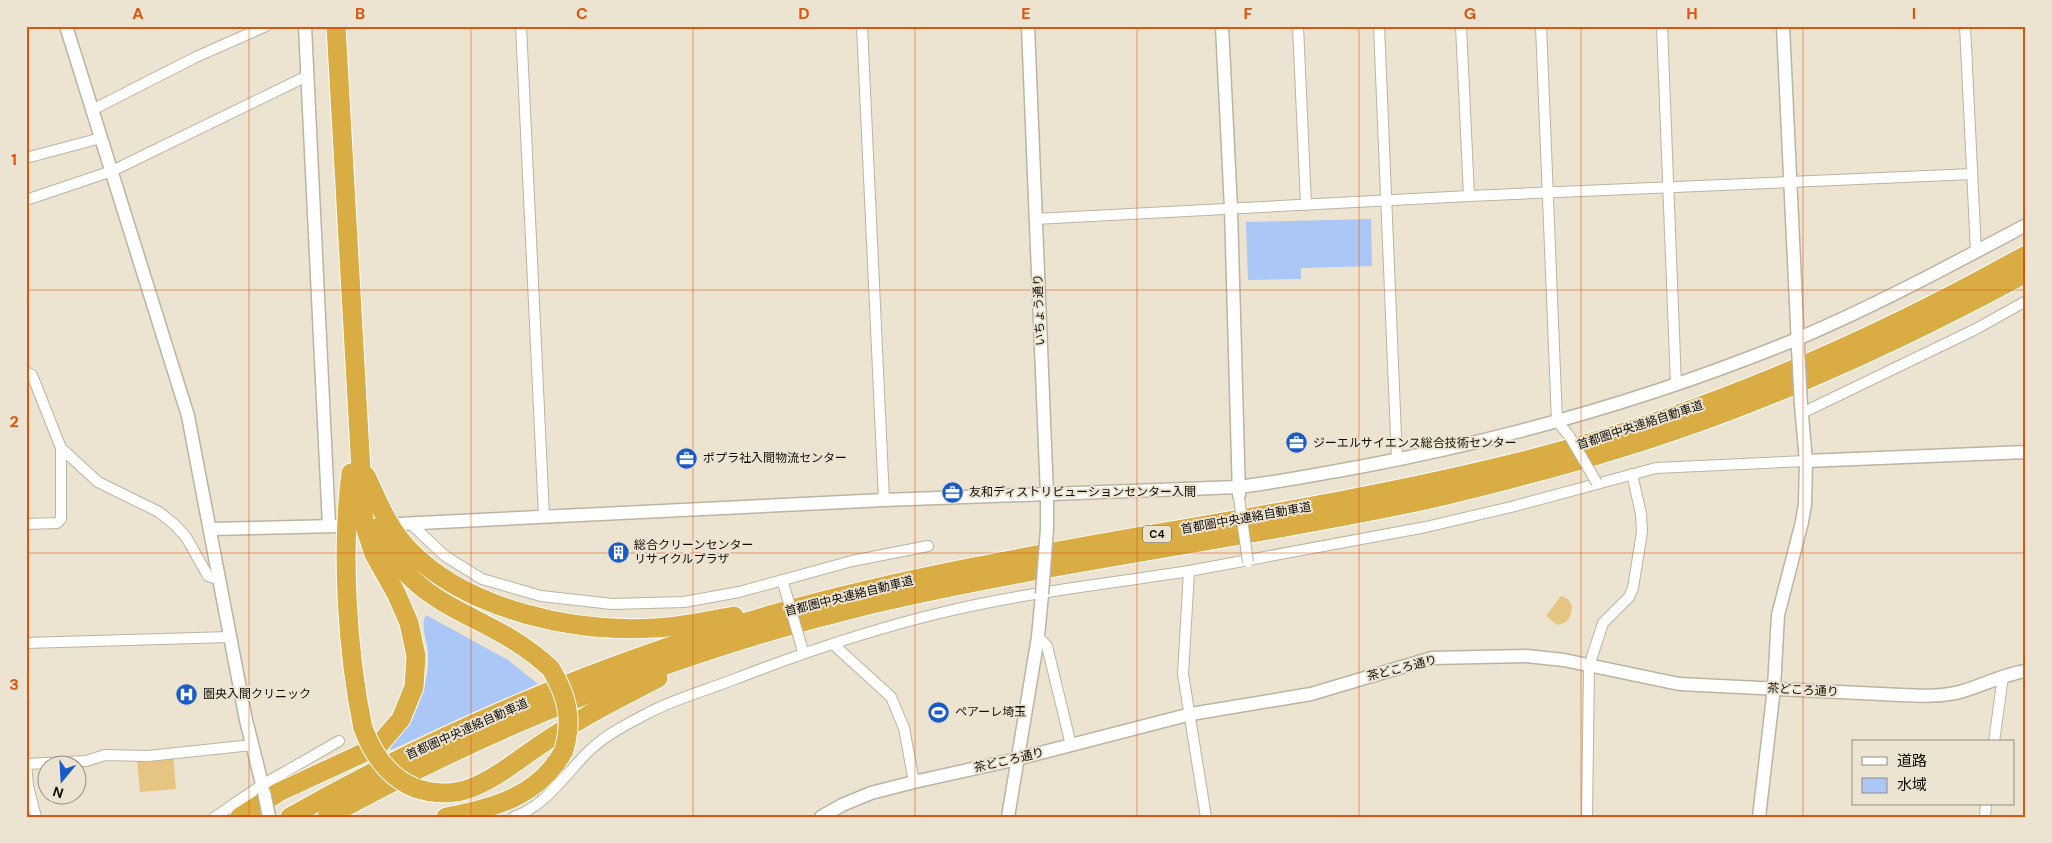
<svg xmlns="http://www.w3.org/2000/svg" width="2052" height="843" viewBox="0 0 2052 843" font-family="'DM Sans','Noto Sans JP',sans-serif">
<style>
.green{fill:#e5c581}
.water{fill:#aac7f6}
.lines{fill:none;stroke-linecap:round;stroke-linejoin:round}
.minor-casing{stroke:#bcb4a2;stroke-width:12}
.tertiary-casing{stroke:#bcb4a2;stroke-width:15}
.motorway-casing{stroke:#fff;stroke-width:21}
.minor{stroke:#fff;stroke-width:10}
.tertiary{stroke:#fff;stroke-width:12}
.motorway{stroke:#daad44;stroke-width:19}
.minor-bridge-casing{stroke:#bcb4a2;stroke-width:12;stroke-linecap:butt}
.tertiary-bridge-casing{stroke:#bcb4a2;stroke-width:15;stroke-linecap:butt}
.motorway-bridge-casing{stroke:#fff;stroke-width:21;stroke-linecap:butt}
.minor-bridge{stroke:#fff;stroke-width:10}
.tertiary-bridge{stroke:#fff;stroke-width:12}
.motorway-bridge{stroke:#daad44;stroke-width:19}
.grid{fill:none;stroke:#dd550c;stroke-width:1;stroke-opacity:0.55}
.labels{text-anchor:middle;stroke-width:4;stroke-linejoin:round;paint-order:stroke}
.shield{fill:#ece3d1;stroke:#534e44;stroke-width:1}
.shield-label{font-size:11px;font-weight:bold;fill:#110e08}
.street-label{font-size:12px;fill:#110e08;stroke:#ece3d1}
.poi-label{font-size:12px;fill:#110e08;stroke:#ece3d1;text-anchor:start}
.neatline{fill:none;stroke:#dd550c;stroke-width:2}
.grid-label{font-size:16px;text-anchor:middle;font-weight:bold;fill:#dd550c}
</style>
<rect width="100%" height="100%" fill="#ece3d1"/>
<!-- green -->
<g class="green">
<path d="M1561,596C1575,600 1574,613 1566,622L1557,625L1546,616Z"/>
<path d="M173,755L176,789L140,792L137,759Z"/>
</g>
<!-- water -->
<g class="water">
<path d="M1371,219L1372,266L1301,268V279L1248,280L1246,222Z"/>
<path d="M426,615L508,660L538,684L391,750L387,745C410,717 431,691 428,652C427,640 420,626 426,615Z"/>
</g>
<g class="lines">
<defs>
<g id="minor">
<path d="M521,26L544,516"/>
<path d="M862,26L884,500"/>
<path d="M1298,26L1306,205"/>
<path d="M1379,26L1397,460"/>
<path d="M1461,26L1469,196"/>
<path d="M1541,26L1557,421L1570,437"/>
<path d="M1662,26L1676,385"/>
<path d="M1965,26L1976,252"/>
<path d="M92,110L196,57L266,26"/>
<path d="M26,158L101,138"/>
<path d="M26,200L112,171L307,76"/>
<path d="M1035,219L1469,196L1972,174"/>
<path d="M26,372L32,375L61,448V519L57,523L26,524"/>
<path d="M1802,413L1976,329L2026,301"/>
<path d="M61,448L98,482L159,512L175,525L186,537L208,576L220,580"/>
<path d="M410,523L445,556L482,579L541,596L612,604L684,602L739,592L852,561L928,546"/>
<path d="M1038,637L1047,646L1071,745"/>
<path d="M26,643L229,637"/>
<path d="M833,644L891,697L904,728L914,782"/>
<path d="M1994,742L2003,676"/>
<path d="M26,764L86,761L105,755L148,756L252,745"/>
<path d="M26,764L28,786L36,817"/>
<path d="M215,817L262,785L339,741"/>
<path d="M514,817C547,805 566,773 590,750C607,734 629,723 650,712C677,698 707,690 735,679C802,653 870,630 940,613C1021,593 1106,584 1189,571"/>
<path d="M1206,817L1183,674L1189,571L1426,527L1511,507L1656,468L1806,461"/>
<path d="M1587,817L1589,666L1603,623L1629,597L1633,588L1642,532L1641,514L1632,474"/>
<path d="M1985,817L1986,804"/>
</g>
<g id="tertiary">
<path d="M66,26L188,416L246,720L264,792"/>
<path d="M305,26L329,526"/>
<path d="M1028,26L1047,495V529"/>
<path d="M1222,26L1231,209L1239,495"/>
<path d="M1783,26L1798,346"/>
<path d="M1806,461L2026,452"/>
<path d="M399,524L884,500L1239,487C1279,482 1319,474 1359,467C1508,439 1656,397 1797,339C1875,306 1951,265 2026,225"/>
<path d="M211,529L336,526"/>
<path d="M821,817L842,805L871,793L914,782L1017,759L1191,714L1311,694L1432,658L1526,656L1564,660L1679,684L1901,695C1921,696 1943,697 1963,691C1984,685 2004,674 2026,671"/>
<path d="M1008,817L1038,637L1042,594"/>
<path d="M1759,817L1774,688L1778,615L1802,522L1805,504L1806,461L1801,405"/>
</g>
<g id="motorway">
<path d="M351,473C341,550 347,652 363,728"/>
<path d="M366,476C378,502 389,530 410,551C468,610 574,633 655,628C681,627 708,621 734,616"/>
<path d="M377,528C415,615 490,610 551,669"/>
<path d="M415,788C433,794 454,795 471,788C499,777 524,755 549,739C584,716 621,697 658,678"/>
<path d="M240,817L279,792L378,746L401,719L414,687L416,656L409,623L396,593L374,554L364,524L336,26"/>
<path d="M290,817C442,731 605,662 774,614C1017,546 1270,524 1515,463C1694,419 1865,345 2026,255"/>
<path d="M327,817C499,722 681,650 872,604C1056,561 1245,539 1430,499C1482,487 1535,473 1587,458C1740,415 1886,349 2026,273"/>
<path d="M446,817C493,809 541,795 564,750"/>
</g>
</defs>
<!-- minor casing -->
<use href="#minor" class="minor-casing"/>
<!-- tertiary casing -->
<use href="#tertiary" class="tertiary-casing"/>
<!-- motorway casing -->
<use href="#motorway" class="motorway-casing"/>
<!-- minor -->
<use href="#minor" class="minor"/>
<!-- tertiary -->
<use href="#tertiary" class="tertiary"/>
<!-- motorway -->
<use href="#motorway" class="motorway"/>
<defs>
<g id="minor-bridge">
<path d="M1570,437L1597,483"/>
<path d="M1239,498L1248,562"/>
<path d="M784,586L802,648"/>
</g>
<g id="tertiary-bridge">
<path d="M1798,348L1801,405"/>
<path d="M1042,594L1047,529"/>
<path d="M264,792L269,817"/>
</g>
<g id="motorway-bridge">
<path d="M551,669C567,696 573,719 564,750"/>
<path d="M363,728C373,755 388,777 415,788"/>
</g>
</defs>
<!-- minor-bridge casing -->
<use href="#minor-bridge" class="minor-bridge-casing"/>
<!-- tertiary-bridge casing -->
<use href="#tertiary-bridge" class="tertiary-bridge-casing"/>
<!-- motorway-bridge casing -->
<use href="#motorway-bridge" class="motorway-bridge-casing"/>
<!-- minor-bridge -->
<use href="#minor-bridge" class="minor-bridge"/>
<!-- tertiary-bridge -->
<use href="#tertiary-bridge" class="tertiary-bridge"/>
<!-- motorway-bridge -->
<use href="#motorway-bridge" class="motorway-bridge"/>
</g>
<!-- grid -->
<path class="grid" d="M249,26V817M471,26V817M693,26V817M915,26V817M1137,26V817M1359,26V817M1581,26V817M1803,26V817M26,290H2026M26,553H2026"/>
<!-- icons -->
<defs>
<symbol id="office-disc" viewBox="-11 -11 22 22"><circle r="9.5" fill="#1a5cc7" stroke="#ece3d1"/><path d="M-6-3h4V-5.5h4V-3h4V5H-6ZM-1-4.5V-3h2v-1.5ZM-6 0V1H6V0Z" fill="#fff"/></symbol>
<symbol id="building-disc" viewBox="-11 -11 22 22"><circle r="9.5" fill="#1a5cc7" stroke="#ece3d1"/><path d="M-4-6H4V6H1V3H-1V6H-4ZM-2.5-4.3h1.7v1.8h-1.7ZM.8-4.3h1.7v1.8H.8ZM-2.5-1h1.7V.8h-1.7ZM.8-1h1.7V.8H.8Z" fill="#fff"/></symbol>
<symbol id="hospital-disc" viewBox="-11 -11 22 22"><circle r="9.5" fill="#1a5cc7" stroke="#ece3d1"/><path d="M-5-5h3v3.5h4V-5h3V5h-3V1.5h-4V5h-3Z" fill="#fff"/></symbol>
<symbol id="stadium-disc" viewBox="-11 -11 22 22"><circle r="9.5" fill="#1a5cc7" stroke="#ece3d1"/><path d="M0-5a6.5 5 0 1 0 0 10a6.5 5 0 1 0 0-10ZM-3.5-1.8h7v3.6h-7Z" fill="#fff"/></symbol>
</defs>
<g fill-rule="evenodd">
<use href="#office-disc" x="1284" y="430" width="25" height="25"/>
<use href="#office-disc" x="674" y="446" width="25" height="25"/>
<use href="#office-disc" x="940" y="480" width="25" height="25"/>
<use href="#building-disc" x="606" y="540" width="25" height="25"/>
<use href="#hospital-disc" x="174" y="682" width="25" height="25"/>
<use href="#stadium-disc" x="926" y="700" width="25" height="25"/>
</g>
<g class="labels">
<!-- shield labels -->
<rect class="shield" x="1143" y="525.5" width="28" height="17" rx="4"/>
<g class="shield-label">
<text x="1157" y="538">C4</text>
</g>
<!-- street labels -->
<g class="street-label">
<text transform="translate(1039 310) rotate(-92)" y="4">いちょう通り</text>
<text transform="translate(1640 425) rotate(-18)" y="4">首都圏中央連絡自動車道</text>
<text transform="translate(1246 518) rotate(-10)" y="4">首都圏中央連絡自動車道</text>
<text transform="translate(849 596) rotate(-14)" y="4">首都圏中央連絡自動車道</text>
<text transform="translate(1402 668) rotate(-14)" y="4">茶どころ通り</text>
<text transform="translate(1803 690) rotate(3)" y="4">茶どころ通り</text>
<text transform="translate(467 729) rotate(-24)" y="4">首都圏中央連絡自動車道</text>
<text transform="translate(1009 760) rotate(-13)" y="4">茶どころ通り</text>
</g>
<!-- poi labels -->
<g class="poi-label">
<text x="1313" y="447">ジーエルサイエンス総合技術センター</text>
<text x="703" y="462">ポプラ社入間物流センター</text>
<text x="969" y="496">友和ディストリビューションセンター入間</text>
<text x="634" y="549">総合クリーンセンター<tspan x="634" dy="14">リサイクルプラザ</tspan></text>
<text x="203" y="698">圏央入間クリニック</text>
<text x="955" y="716">ペアーレ埼玉</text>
</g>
</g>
<!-- border -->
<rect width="2052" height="843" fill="none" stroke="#ece3d1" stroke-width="55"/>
<!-- legend -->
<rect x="1852" y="740" width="162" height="65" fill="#ece3d1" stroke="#948e81"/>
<rect x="1862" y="757" width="25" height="8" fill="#ffffff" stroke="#948e81"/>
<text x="1897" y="766" font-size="15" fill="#110e08">道路</text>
<rect x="1862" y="778" width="25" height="15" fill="#aac7f6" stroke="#948e81"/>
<text x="1897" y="790" font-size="15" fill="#110e08">水域</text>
<!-- north arrow -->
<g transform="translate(62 780) rotate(198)"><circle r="24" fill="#ece3d1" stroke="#948e81"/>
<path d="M0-4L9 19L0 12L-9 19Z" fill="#1a5cc7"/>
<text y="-8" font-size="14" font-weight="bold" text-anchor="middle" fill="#110e08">N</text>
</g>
<rect x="28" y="28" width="1996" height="788" class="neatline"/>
<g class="grid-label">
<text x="138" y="19">A</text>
<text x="360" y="19">B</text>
<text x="582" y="19">C</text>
<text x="804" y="19">D</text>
<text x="1026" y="19">E</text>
<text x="1248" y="19">F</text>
<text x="1470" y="19">G</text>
<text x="1692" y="19">H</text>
<text x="1914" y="19">I</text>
<text x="14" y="165">1</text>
<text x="14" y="427">2</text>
<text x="14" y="690">3</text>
</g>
</svg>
